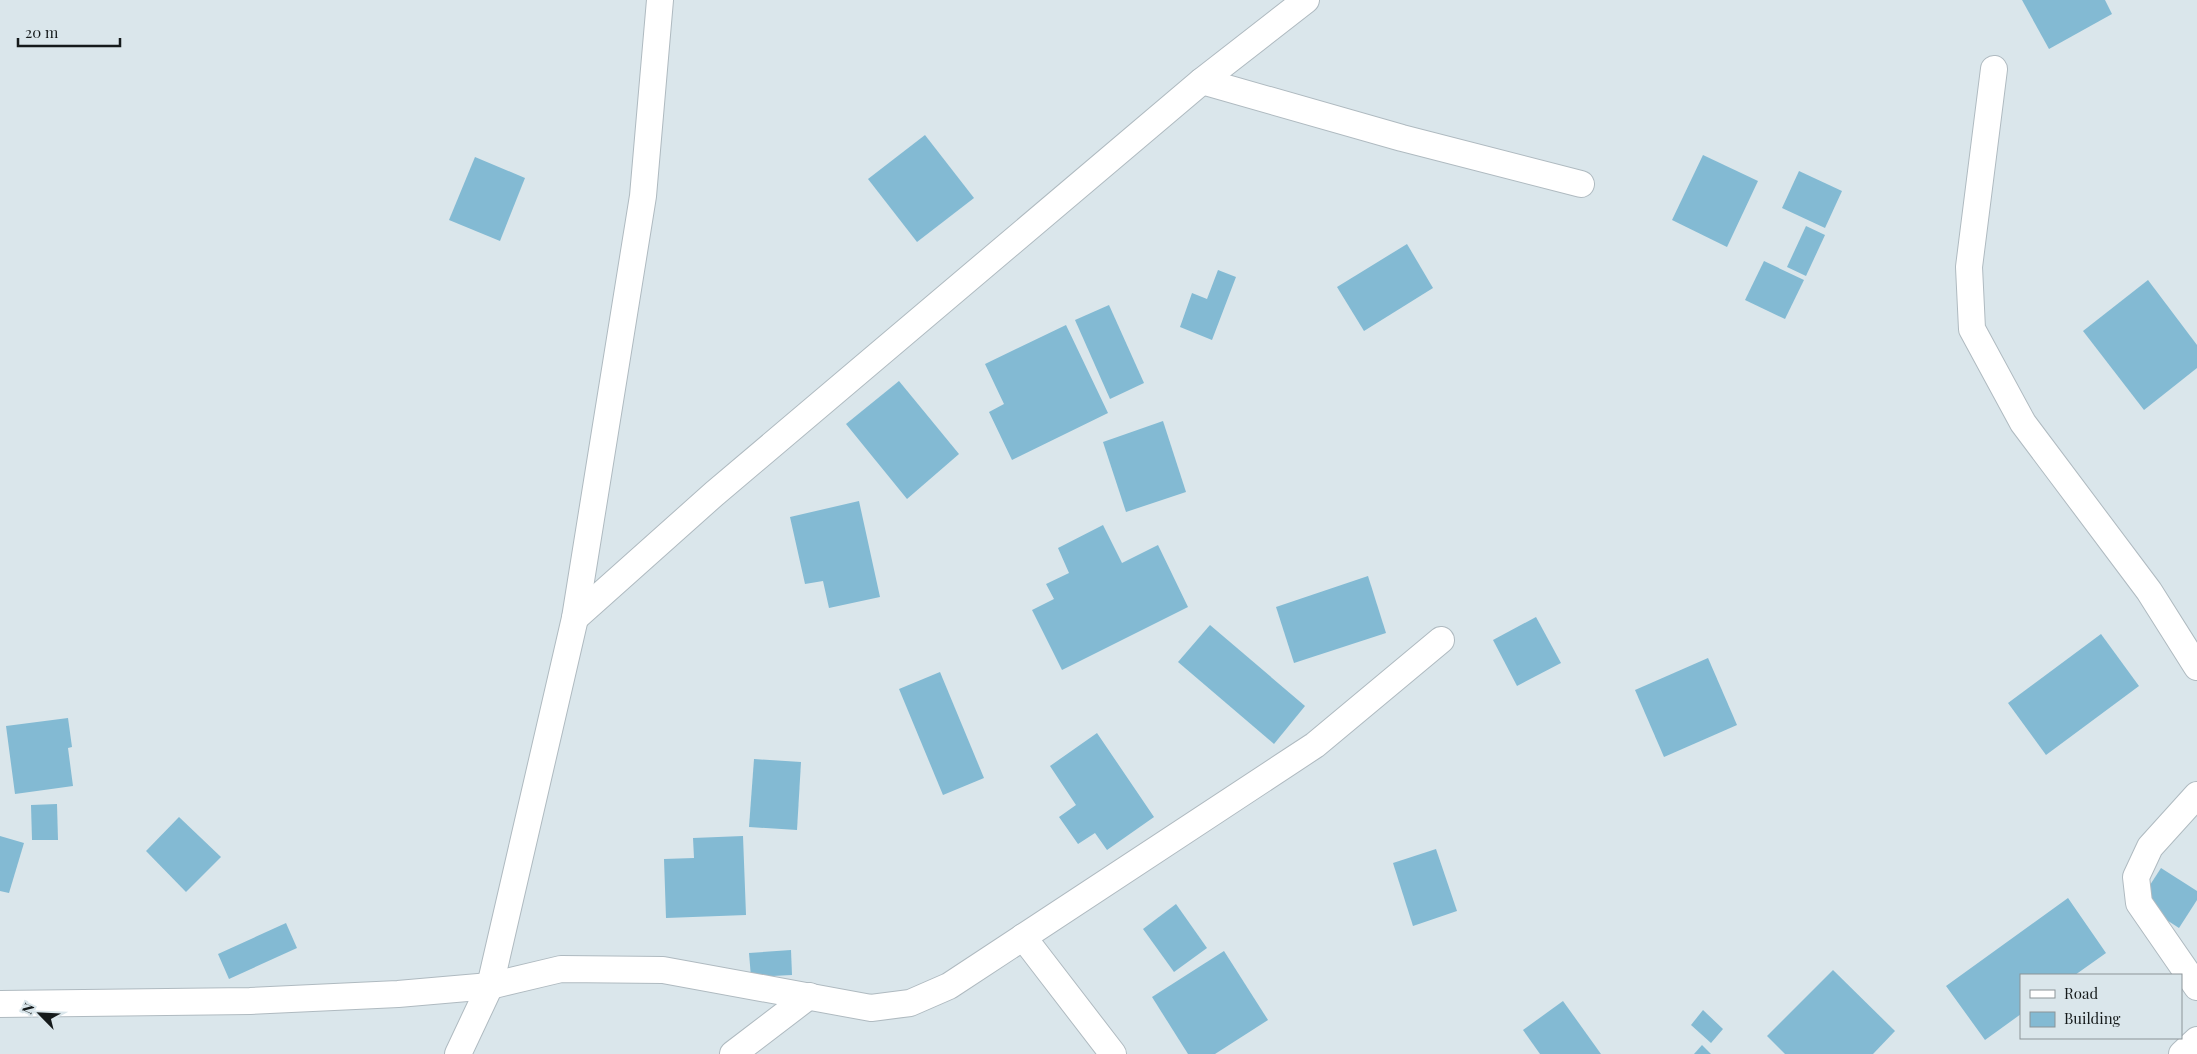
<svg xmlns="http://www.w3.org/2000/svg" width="2197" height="1054" viewBox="0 0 2197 1054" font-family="'Playfair Display',serif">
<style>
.building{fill:#83bad3}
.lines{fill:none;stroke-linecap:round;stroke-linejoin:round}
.minor-casing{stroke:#afbac0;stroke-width:28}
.minor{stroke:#fff;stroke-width:26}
</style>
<rect width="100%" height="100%" fill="#dae6eb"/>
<!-- building -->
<g class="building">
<path d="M2022,0H2105L2112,14L2049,49Z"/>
<path d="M925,135L974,198L917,242L868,179Z"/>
<path d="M1703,155L1758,181L1727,247L1672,220Z"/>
<path d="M475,157L525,178L500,241L449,220Z"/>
<path d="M1799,171L1842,191L1825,228L1782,208Z"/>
<path d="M1806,226L1825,235L1806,276L1787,267Z"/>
<path d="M1407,244L1433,288L1364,331L1337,287Z"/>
<path d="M1764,261L1804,280L1785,319L1745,300Z"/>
<path d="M1218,270L1236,277L1212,340L1180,327L1192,293L1207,299Z"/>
<path d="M2148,280L2197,345V368L2144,410L2083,331Z"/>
<path d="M1109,305L1144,383L1110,399L1075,320Z"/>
<path d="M1066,325L1108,413L1012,460L989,412L1004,404L985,364Z"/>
<path d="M899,381L959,454L907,499L846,424Z"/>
<path d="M1163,421L1186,492L1126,512L1103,442Z"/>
<path d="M859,501L880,597L829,608L823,581L805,584L790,517Z"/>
<path d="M1103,525L1122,563L1158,545L1188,607L1062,670L1032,610L1054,599L1046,584L1069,573L1058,548Z"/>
<path d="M1368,576L1386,633L1294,663L1276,607Z"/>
<path d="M1536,617L1561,663L1517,686L1493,640Z"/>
<path d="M1210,625L1305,706L1274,744L1178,662Z"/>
<path d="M2101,634L2139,686L2046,755L2008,703Z"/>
<path d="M1708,658L1737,725L1664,757L1635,690Z"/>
<path d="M940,672L984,778L943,795L899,689Z"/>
<path d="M68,718L72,747L68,748L73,786L15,794L6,726Z"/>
<path d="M1097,733L1154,817L1107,850L1095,833L1078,844L1059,817L1076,805L1050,766Z"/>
<path d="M754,759L801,762L797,830L749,827Z"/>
<path d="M57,804L58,840H32L31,805Z"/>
<path d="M179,817L221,857L186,892L146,851Z"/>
<path d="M0,836L24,843L9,893L0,891Z"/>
<path d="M743,836L746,915L666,918L664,859L694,858L693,838Z"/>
<path d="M1436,849L1457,911L1413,926L1393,863Z"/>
<path d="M2161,868L2197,891V900L2179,928L2139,902Z"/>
<path d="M2068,898L2106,953L2075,975H2021V1014L1985,1040L1946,986Z"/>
<path d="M1176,904L1207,948L1174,972L1143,929Z"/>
<path d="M286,923L297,948L229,979L218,954Z"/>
<path d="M791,950L792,975L751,977L749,953Z"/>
<path d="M1224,951L1268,1020L1215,1054H1188L1152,997Z"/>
<path d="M1833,970L1895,1031L1873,1054H1785L1767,1036Z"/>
<path d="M1563,1001L1601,1054H1540L1523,1030Z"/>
<path d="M1703,1010L1723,1029L1711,1043L1691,1025Z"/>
<path d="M1702,1045L1711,1054H1694Z"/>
</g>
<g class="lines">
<defs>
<g id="minor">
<path d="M1994,69L1969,267L1972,329L2023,423L2149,591L2197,667"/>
<path d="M1202,81L1402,138L1581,184"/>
<path d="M575,618L714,494L1202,81L1306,0"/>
<path d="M2197,795L2150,847L2136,877L2139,903L2197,987"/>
<path d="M1023,937L1113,1054"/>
<path d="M0,1004L250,1001L398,994L490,986L561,969L663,970L871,1008L910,1003L949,986L1315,745L1441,640"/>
<path d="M458,1054L490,986L575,618L643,196L660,0"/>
<path d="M733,1054L809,996"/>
<path d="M2182,1054L2197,1040"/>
</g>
</defs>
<!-- minor casing -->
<use href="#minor" class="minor-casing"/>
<!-- minor -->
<use href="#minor" class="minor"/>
</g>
<!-- legend -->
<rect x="2020" y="974" width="162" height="65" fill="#dae6eb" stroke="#8b9498"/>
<rect x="2030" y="990" width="25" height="8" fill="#ffffff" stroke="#8b9498"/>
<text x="2064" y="999" font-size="15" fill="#151a1b">Road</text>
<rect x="2030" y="1012" width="25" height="15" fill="#83bad3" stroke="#8b9498"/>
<text x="2064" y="1024" font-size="15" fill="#151a1b">Building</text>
<!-- north arrow -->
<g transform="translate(40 1014) rotate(294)" stroke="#dae6eb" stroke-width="4" paint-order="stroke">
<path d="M0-4L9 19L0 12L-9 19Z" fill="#151a1b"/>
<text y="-8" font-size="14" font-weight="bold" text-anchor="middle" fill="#151a1b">N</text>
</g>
<!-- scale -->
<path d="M18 38v8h102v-8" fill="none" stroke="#151a1b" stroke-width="2.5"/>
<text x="25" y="38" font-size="15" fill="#151a1b" stroke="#dae6eb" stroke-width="4" paint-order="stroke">20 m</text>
</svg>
